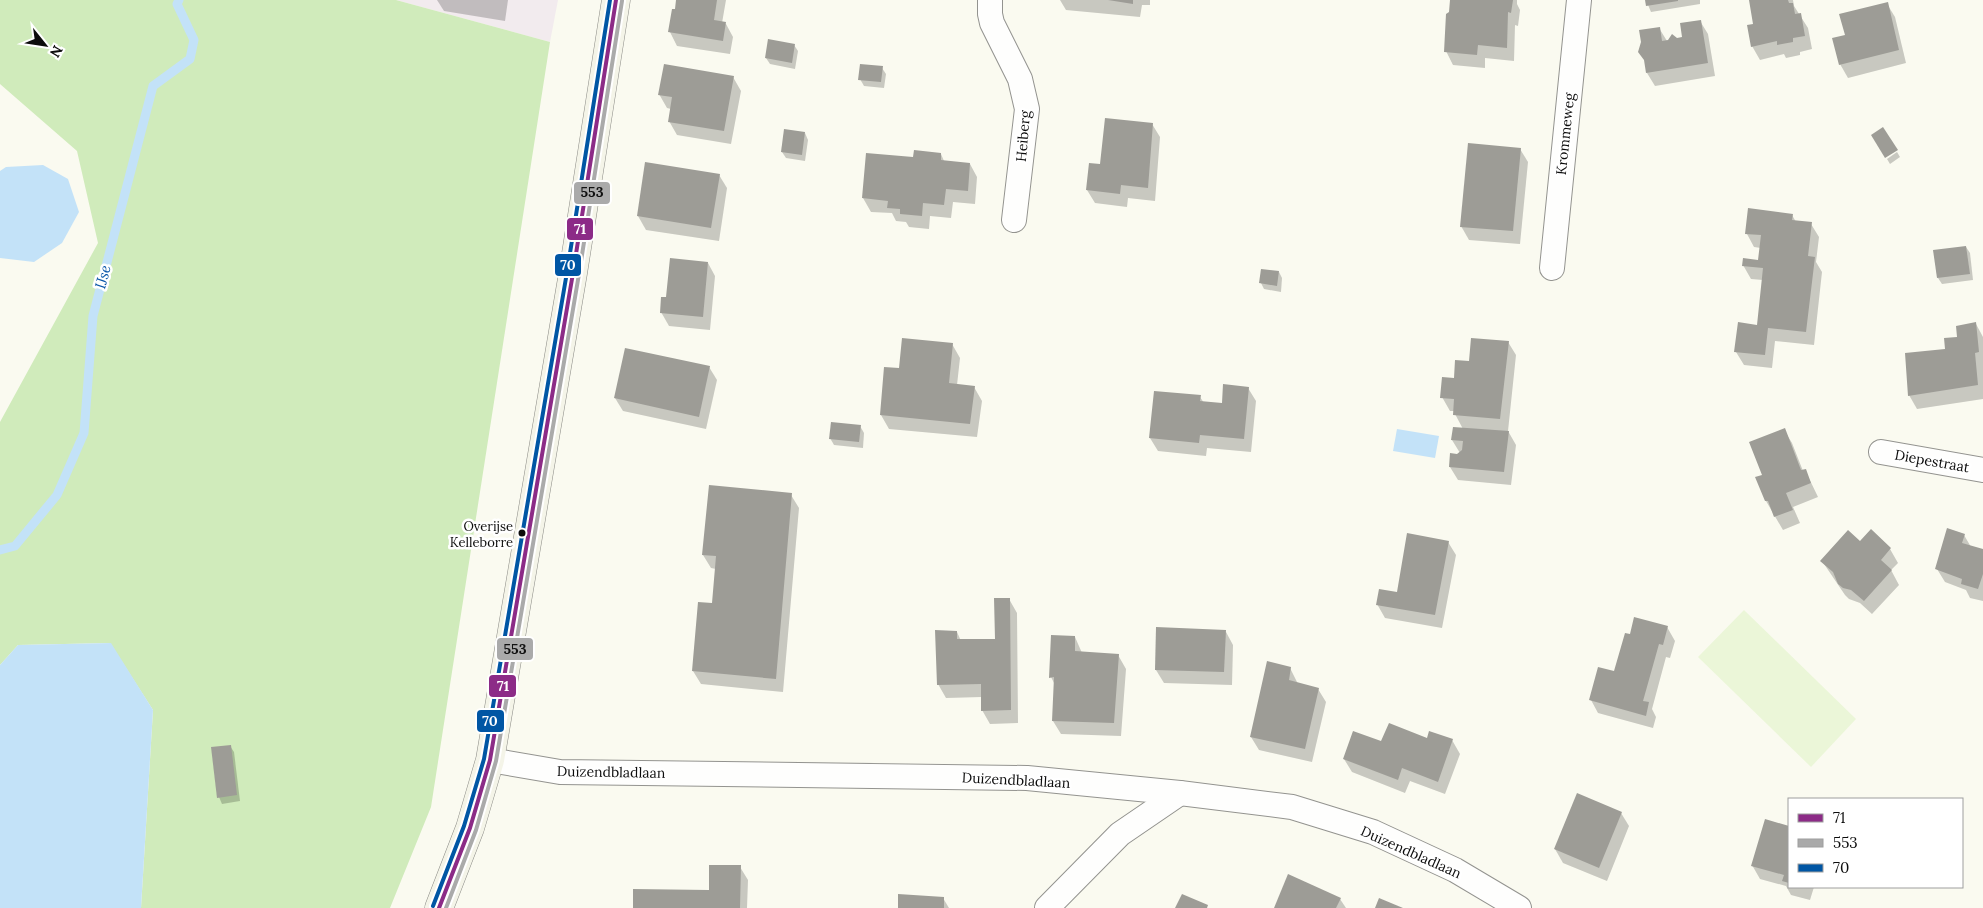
<svg xmlns="http://www.w3.org/2000/svg" width="1983" height="908" viewBox="0 0 1983 908" font-family="Lora,serif">
<style>
.industrial{fill:#f2ebee}
.forest{fill:#d0ebbb}
.pitch{fill:#ebf6d8}
.water{fill:#c3e2f8}
.shadow{fill:#0003}
.lines{fill:none;stroke-linecap:round;stroke-linejoin:round}
.stream{stroke:#c3e2f8;stroke-width:9}
.building{fill:#9d9c96}
.street-casing{stroke:#93938f;stroke-width:26}
.secondary-casing{stroke:#8a8a85;stroke-width:29}
.street{stroke:#fefefd;stroke-width:24}
.secondary{stroke:#f4f4e8;stroke-width:28}
.bus-1-casing{stroke:#fff;stroke-width:8}
.bus-2-casing{stroke:#fff;stroke-width:8}
.bus-3-casing{stroke:#fff;stroke-width:8}
.bus-1{stroke:#8c2b87;stroke-width:4}
.bus-2{stroke:#aaa;stroke-width:4}
.bus-3{stroke:#0056a4;stroke-width:4}
.bus-dot{fill:#0c0c0c;stroke:#fff;stroke-width:2}
.labels{text-anchor:middle;stroke-width:5;stroke-linejoin:round;paint-order:stroke}
.bus-label{font-size:13px;fill:#0c0c0c;stroke:#fff;text-anchor:end}
.street-label{font-size:14px;fill:#0c0c0c;stroke:#fff}
.water-label{font-size:15px;font-style:italic;fill:#0b57a9;stroke:#fff}
.line-badge{stroke:#fff;stroke-width:2}
.badge-label{font-size:14px;text-anchor:middle;font-weight:bold;fill:#fff}
.pale-badge-label{font-size:14px;text-anchor:middle;font-weight:bold;fill:#111}
</style>
<rect width="100%" height="100%" fill="#fafaf0"/>
<!-- industrial -->
<path class="industrial" d="M396,0H558L550,42Z"/>
<!-- forest -->
<path class="forest" d="M0,0H396L550,42L431,807L390,908H141L153,710L110,643L18,645L0,665V422L98,243L77,151L0,84Z"/>
<!-- pitch -->
<path class="pitch" d="M1744,610L1856,719L1811,767L1698,657Z"/>
<!-- water -->
<g class="water">
<path d="M43,165L68,179L79,212L62,243L34,262L0,258V171L6,167Z"/>
<path d="M1397,429L1439,436L1435,458L1393,451Z"/>
<path d="M111,643L153,710L141,908H0V665L18,645Z"/>
</g>
<!-- shadow -->
<g class="shadow">
<path d="M437,0H508L505,21L444,11Z"/>
<path d="M678,0H726L722,23L726,24L733,37L730,54L677,46L670,32Z"/>
<path d="M1060,0H1150V5H1142L1140,17L1066,10Z"/>
<path d="M1451,0H1517V4L1520,10L1518,26L1515,25L1514,61L1485,58V68L1453,65L1446,51Z"/>
<path d="M1646,0H1700V4L1651,12Z"/>
<path d="M1750,0H1793L1794,6L1808,28L1812,49L1800,52V55L1786,58L1784,54L1760,60L1752,46L1754,25Z"/>
<path d="M1887,4L1895,17L1906,63L1848,78L1840,64Z"/>
<path d="M1700,21L1708,34L1715,76L1655,86L1647,73L1659,28L1667,41L1684,38Z"/>
<path d="M794,45L798,51L795,69L770,64L766,58Z"/>
<path d="M882,68L886,74L884,88L864,86L860,79Z"/>
<path d="M733,77L741,91L731,144L677,135L669,121L671,109L667,108L659,94Z"/>
<path d="M1152,124L1160,137L1155,201L1128,198L1127,207L1095,203L1087,190L1101,165Z"/>
<path d="M805,133L808,140L805,161L786,158L782,152Z"/>
<path d="M1520,149L1528,162L1520,244L1469,240L1461,226Z"/>
<path d="M1897,152L1900,157L1890,164L1887,159Z"/>
<path d="M941,154L944,161L970,164L977,177L975,204L953,202L951,218L930,216L929,229L909,227L906,222L896,221L892,213L871,212L863,198L916,159Z"/>
<path d="M646,163L719,175L727,188L719,241L646,230L638,216Z"/>
<path d="M1792,215L1796,222L1811,224L1819,237L1816,262L1822,272L1814,345L1775,341L1772,368L1744,365L1736,352L1758,326L1763,280L1751,279L1743,265L1759,261L1761,248L1754,247L1747,234Z"/>
<path d="M1966,247L1970,253L1973,280L1942,284L1938,278Z"/>
<path d="M708,263L715,276L710,330L669,326L661,312L667,299Z"/>
<path d="M1279,272L1282,278L1281,292L1264,289L1261,283Z"/>
<path d="M1976,324L1983,337V399L1917,409L1909,395L1947,350Z"/>
<path d="M1508,342L1516,355L1508,431L1516,445L1511,485L1458,480L1450,467L1460,453L1452,440L1463,429L1455,414V411H1450L1442,397L1470,363Z"/>
<path d="M952,344L960,358L957,385L974,387L982,401L977,437L889,429L881,415L886,368L900,369Z"/>
<path d="M709,367L717,380L706,429L623,411L615,398Z"/>
<path d="M1248,388L1256,401L1251,452L1207,448L1206,456L1158,451L1150,438L1200,397L1204,403L1223,405Z"/>
<path d="M860,426L864,433L863,448L834,445L830,438Z"/>
<path d="M1784,430L1792,443L1803,471L1805,470L1818,497L1793,507L1800,523L1783,530L1766,501L1764,475Z"/>
<path d="M791,495L799,508L783,692L701,684L693,671L713,604L716,569L711,568L703,555Z"/>
<path d="M1964,535L1971,547L1983,550V601L1970,598L1966,590L1945,582L1937,569Z"/>
<path d="M1448,542L1456,555L1442,628L1385,618L1377,604L1398,594Z"/>
<path d="M1860,542L1890,549L1898,563L1891,570L1899,585L1872,614L1860,603L1849,599L1845,595L1822,561Z"/>
<path d="M1009,599L1017,613L1018,723L990,724L982,710V697L946,698L938,684L957,632L961,641L996,640Z"/>
<path d="M1667,627L1675,641L1670,658L1666,657L1652,709L1656,717L1653,728L1598,713L1591,700L1615,673Z"/>
<path d="M1226,632L1233,645L1232,685L1164,683L1156,670Z"/>
<path d="M1075,637L1082,653L1118,655L1126,669L1121,736L1061,734L1053,721L1055,685L1051,677Z"/>
<path d="M1290,668L1298,684L1318,689L1326,702L1312,762L1259,750L1251,737Z"/>
<path d="M1428,739L1452,740L1460,754L1445,794L1410,781L1405,793L1352,772L1344,759L1382,743Z"/>
<path d="M230,746L234,752L240,801L222,804L219,797Z"/>
<path d="M1621,813L1629,826L1607,881L1563,863L1555,849Z"/>
<path d="M1766,820L1789,827V887H1814L1810,900L1791,895L1786,886L1760,879L1752,865Z"/>
<path d="M740,867L748,880L747,908H634L710,891Z"/>
<path d="M943,898L949,908H899Z"/>
<path d="M1340,899L1346,908H1275Z"/>
</g>
<g class="lines">
<!-- stream -->
<path class="stream" d="M0,550L15,546L57,495L84,433L93,316L153,86L190,59L194,40L177,4L179,0"/>
</g>
<!-- building -->
<g class="building">
<path d="M676,0H717L714,20L726,22L723,41L668,32L672,9H675Z"/>
<path d="M1108,0H1133V4Z"/>
<path d="M1450,0H1513L1511,13L1508,12L1507,48L1478,45L1477,55L1444,52L1446,14L1449,12Z"/>
<path d="M1645,0H1678V1L1646,6Z"/>
<path d="M1749,0H1788L1789,3H1793L1795,14L1801,13L1805,36L1793,38V42L1777,45V41L1751,47L1747,25L1753,24Z"/>
<path d="M1888,2L1899,50L1839,65L1832,38L1845,35L1839,14Z"/>
<path d="M1701,20L1708,63L1646,73L1644,60L1638,52L1641,42L1639,30L1660,27L1662,41L1668,40L1672,34L1677,38L1682,37L1680,23Z"/>
<path d="M768,39L795,44L792,63L765,58Z"/>
<path d="M664,64L734,76L724,131L668,122L672,97L658,95Z"/>
<path d="M860,64L883,66L881,82L858,80Z"/>
<path d="M1105,118L1153,123L1148,188L1121,185L1120,194L1086,190L1089,163L1100,164Z"/>
<path d="M1883,127L1898,150L1885,158L1871,135Z"/>
<path d="M784,129L805,132L802,155L781,152Z"/>
<path d="M1468,143L1521,148L1513,231L1460,227Z"/>
<path d="M914,150L941,153V160L970,163L968,191L946,189L944,205L923,203L922,216L900,214V209L887,208L888,201L862,198L866,153L913,157Z"/>
<path d="M645,162L720,174L711,228L637,216Z"/>
<path d="M1748,208L1793,214L1792,220L1812,222L1808,256L1815,257L1806,332L1768,328L1765,355L1734,352L1738,322L1757,325L1763,268L1742,266L1743,258L1758,260L1761,235L1745,234Z"/>
<path d="M1966,246L1970,274L1937,278L1933,250Z"/>
<path d="M670,258L708,262L703,317L660,313L661,297H666Z"/>
<path d="M1261,269L1279,271L1277,286L1259,283Z"/>
<path d="M1976,322L1979,352L1975,353L1978,385L1908,396L1905,353L1945,349L1944,338L1957,337L1956,326Z"/>
<path d="M902,338L953,343L949,383L975,386L970,424L880,415L884,367L899,368Z"/>
<path d="M1471,338L1509,341L1500,419L1453,415L1454,399L1440,398L1442,377L1454,378L1455,360L1469,361Z"/>
<path d="M625,348L710,366L699,417L614,398Z"/>
<path d="M1223,384L1249,387L1244,439L1200,435L1199,443L1149,438L1154,391L1201,395L1200,401L1222,403Z"/>
<path d="M831,422L861,425L859,442L829,439Z"/>
<path d="M1453,427L1509,431L1504,472L1449,467L1450,453L1457,454L1462,450L1463,441L1451,440Z"/>
<path d="M1785,428L1801,470L1806,469L1811,483L1786,493L1793,510L1774,517L1768,501H1765L1755,477L1762,475L1749,442Z"/>
<path d="M709,485L792,493L776,679L692,671L698,602L712,603L716,556L702,555Z"/>
<path d="M1947,528L1965,534L1962,543L1983,549V574L1978,589L1961,584L1962,579L1935,569Z"/>
<path d="M1871,529L1891,548L1881,560L1892,570L1864,601L1851,590L1843,588L1838,584L1833,572L1820,561L1848,530L1860,541Z"/>
<path d="M1407,533L1449,541L1435,615L1376,605L1379,589L1397,592Z"/>
<path d="M994,598H1010L1011,710L981,711V684L937,685L935,630L957,631V639H995Z"/>
<path d="M1634,617L1668,626L1663,645L1659,644L1643,701L1649,702L1646,716L1589,700L1598,667L1614,671L1625,633L1630,634Z"/>
<path d="M1156,627L1226,630L1224,672L1155,670Z"/>
<path d="M1051,635L1075,636V651L1119,654L1114,723L1052,721L1054,677L1049,678Z"/>
<path d="M1267,661L1291,667L1289,680L1319,688L1305,749L1250,737Z"/>
<path d="M1389,723L1427,738L1429,731L1453,739L1438,782L1402,768L1398,780L1343,759L1353,731L1381,741Z"/>
<path d="M231,745L237,795L217,798L211,747Z"/>
<path d="M1577,793L1622,812L1599,868L1554,849Z"/>
<path d="M1765,819L1789,826V883L1782,881L1784,875L1751,866Z"/>
<path d="M709,865H741L740,908H633V889L709,890Z"/>
<path d="M1288,874L1341,898L1336,908H1274Z"/>
<path d="M898,894L944,897V908H898Z"/>
<path d="M1182,894L1208,905L1207,908H1175Z"/>
<path d="M1379,898L1403,908H1375Z"/>
</g>
<g class="lines">
<defs>
<g id="street">
<path d="M990,0V14L992,23L1020,79L1027,109L1014,220"/>
<path d="M1552,268L1579,0"/>
<path d="M1881,452L1983,470"/>
<path d="M490,760L560,772L1027,778L1180,793L1292,807L1373,832L1455,870L1519,908"/>
<path d="M1047,908L1120,834L1180,793"/>
</g>
<path id="secondary" d="M439,908L470,828L490,760L573,273L616,0"/>
</defs>
<!-- street casing -->
<use href="#street" class="street-casing"/>
<!-- secondary casing -->
<use href="#secondary" class="secondary-casing"/>
<!-- street -->
<use href="#street" class="street"/>
<!-- secondary -->
<use href="#secondary" class="secondary"/>
<defs>
<path id="bus-1" d="M439,908L470,828L490,760L573,273L616,0"/>
<path id="bus-2" d="M446,908L476,830L496,761L579,274L622,1"/>
<path id="bus-3" d="M433,906L464,826L484,759L567,272L610,0"/>
</defs>
<!-- bus-1 casing -->
<use href="#bus-1" class="bus-1-casing"/>
<!-- bus-2 casing -->
<use href="#bus-2" class="bus-2-casing"/>
<!-- bus-3 casing -->
<use href="#bus-3" class="bus-3-casing"/>
<!-- bus-1 -->
<use href="#bus-1" class="bus-1"/>
<!-- bus-2 -->
<use href="#bus-2" class="bus-2"/>
<!-- bus-3 -->
<use href="#bus-3" class="bus-3"/>
</g>
<!-- markers -->
<circle class="bus-dot" cx="522" cy="533" r="4.5"/>
<g class="labels">
<!-- bus labels -->
<g class="bus-label">
<text x="513" y="531">Overijse<tspan x="513" dy="16">Kelleborre</tspan></text>
</g>
<!-- street labels -->
<g class="street-label">
<text transform="translate(1565 134) rotate(-84)" y="5">Krommeweg</text>
<text transform="translate(1023 136) rotate(-85)" y="5">Heiberg</text>
<text transform="translate(1932 461) rotate(10)" y="5">Diepestraat</text>
<text transform="translate(611 772) rotate(1)" y="5">Duizendbladlaan</text>
<text transform="translate(1016 780) rotate(3)" y="5">Duizendbladlaan</text>
<text transform="translate(1411 852) rotate(24)" y="5">Duizendbladlaan</text>
</g>
<!-- water labels -->
<g class="water-label">
<text transform="translate(103 277) rotate(-75)" y="5">IJse</text>
</g>
</g>
<g class="line-badge">
<rect x="573" y="181" width="38" height="24" rx="5" fill="#aaa"/>
<rect x="566" y="217" width="28" height="24" rx="5" fill="#8c2b87"/>
<rect x="554" y="253" width="28" height="24" rx="5" fill="#0056a4"/>
<rect x="496" y="637" width="38" height="24" rx="5" fill="#aaa"/>
<rect x="488" y="674" width="29" height="24" rx="5" fill="#8c2b87"/>
<rect x="476" y="709" width="29" height="24" rx="5" fill="#0056a4"/>
</g>
<g class="badge-label">
<text x="580" y="234">71</text>
<text x="568" y="270">70</text>
<text x="503" y="691">71</text>
<text x="490" y="726">70</text>
</g>
<g class="pale-badge-label">
<text x="592" y="197">553</text>
<text x="515" y="654">553</text>
</g>
<!-- legend -->
<rect x="1788" y="798" width="175" height="90" fill="#ffffff" stroke="#9e9e9e"/>
<rect x="1798" y="814" width="25" height="8" fill="#8c2b87" stroke="#9e9e9e"/>
<text x="1833" y="823" font-size="15" fill="#0c0c0c">71</text>
<rect x="1798" y="839" width="25" height="8" fill="#aaaaaa" stroke="#9e9e9e"/>
<text x="1833" y="848" font-size="15" fill="#0c0c0c">553</text>
<rect x="1798" y="864" width="25" height="8" fill="#0056a4" stroke="#9e9e9e"/>
<text x="1833" y="873" font-size="15" fill="#0c0c0c">70</text>
<!-- north arrow -->
<g transform="translate(45 45) rotate(120)" stroke="#ffffff" stroke-width="4" paint-order="stroke">
<path d="M0-4L9 19L0 12L-9 19Z" fill="#0c0c0c"/>
<text y="-8" font-size="14" font-weight="bold" text-anchor="middle" fill="#0c0c0c">N</text>
</g>
</svg>
